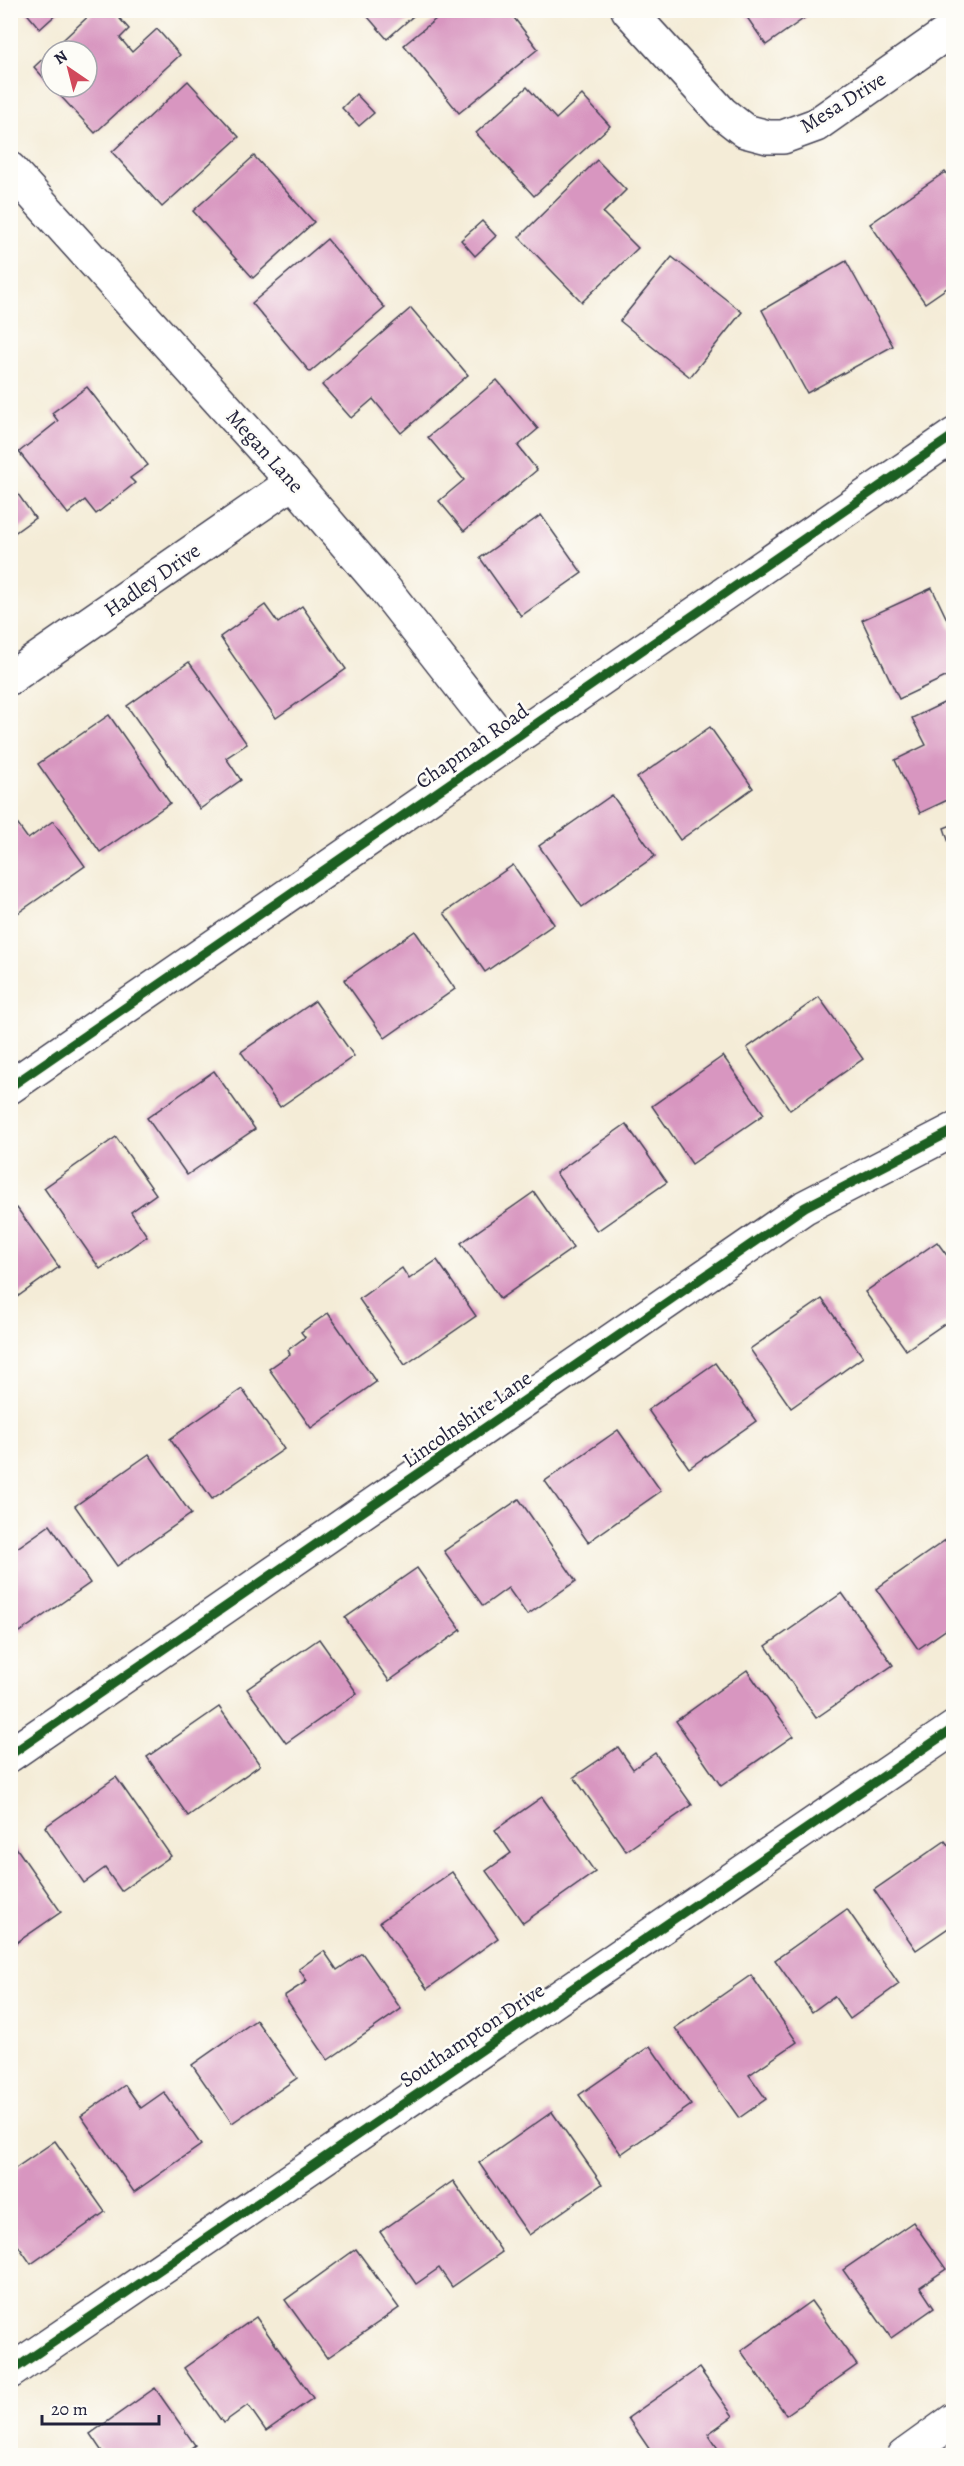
<svg xmlns="http://www.w3.org/2000/svg" width="964" height="2466" viewBox="0 0 964 2466" font-family="Alegreya,serif">
<style>
.building{fill:#d896c0}
.lines{fill:none;stroke-linecap:round;stroke-linejoin:round}
.minor-casing{stroke:#424052;stroke-width:36}
.minor{stroke:#fff;stroke-width:33}
.cycleway-casing{stroke:#fdfcf7;stroke-width:13}
.cycleway{stroke:#1b5e20;stroke-width:9}
.labels{text-anchor:middle;stroke-width:5;stroke-linejoin:round;paint-order:stroke}
.street-label{font-size:21px;fill:#22223b;stroke:#fdfcf7}
</style>
<rect width="100%" height="100%" fill="#fdfcf7"/>
<filter id="ink" filterUnits="userSpaceOnUse"><feTurbulence type="fractalNoise" baseFrequency=".0167" numOctaves="2"/><feDisplacementMap in="SourceGraphic" scale="12" xChannelSelector="R" yChannelSelector="G"/><feConvolveMatrix kernelMatrix="1 2 1 2 8 2 1 2 1" color-interpolation-filters="sRGB"/></filter>
<filter id="wash" filterUnits="userSpaceOnUse"><feTurbulence type="fractalNoise" baseFrequency=".008" numOctaves="4" result="noise"/><feDisplacementMap in="SourceGraphic" scale="24" xChannelSelector="R" yChannelSelector="G"/><feGaussianBlur stdDeviation="1.35" result="paint"/><feColorMatrix in="noise" values="0 0 0 0 0 0 0 0 0 0 0 0 0 0 0 0 0 1.4 0 .05"/><feComposite in="paint" operator="in"/></filter>
<g filter="url(#wash)">
<rect width="100%" height="100%" fill="#f4ecd7"/>
<g id="blocks">
<!-- building -->
<g class="building">
<path d="M24,10H61L40,29Z"/>
<path d="M95,10H112L129,29L120,38L132,52L157,29L180,55L95,133L52,87H87V51H51V86L34,67Z"/>
<path d="M362,10H420L387,39Z"/>
<path d="M447,10H508L538,49L459,113L404,45Z"/>
<path d="M742,10H816L766,45Z"/>
<path d="M188,81L239,137L162,207L112,152Z"/>
<path d="M527,87L556,119L582,95L610,126L534,196L476,133Z"/>
<path d="M356,94L374,113L359,126L342,108Z"/>
<path d="M254,156L314,222L253,278L193,211Z"/>
<path d="M597,160L626,190L603,213L638,248L582,302L519,237Z"/>
<path d="M945,172L954,183V283L925,303L870,224Z"/>
<path d="M482,221L496,236L475,256L461,240Z"/>
<path d="M327,239L385,308L310,372L252,303Z"/>
<path d="M672,257L742,312L690,377L620,321Z"/>
<path d="M846,261L893,346L807,393L762,310Z"/>
<path d="M411,308L468,375L401,433L373,399L351,418L322,385Z"/>
<path d="M497,380L538,429L518,446L537,470L464,531L439,501L464,480L428,437Z"/>
<path d="M87,387L148,465L130,478L135,483L96,514L85,500L68,514L19,452L58,421L52,413Z"/>
<path d="M10,483L35,518L10,536Z"/>
<path d="M541,515L582,573L521,616L480,558Z"/>
<path d="M932,588L954,634V673L899,699L862,620Z"/>
<path d="M265,605L278,623L302,606L346,669L276,718L220,637Z"/>
<path d="M189,662L247,744L226,758L241,780L200,809L127,706Z"/>
<path d="M954,698V797L920,813L895,760L926,745L912,718Z"/>
<path d="M109,715L170,803L100,852L38,764Z"/>
<path d="M710,727L753,788L680,840L637,778Z"/>
<path d="M612,795L655,856L582,907L539,846Z"/>
<path d="M10,814L28,839L53,821L85,866L15,915L10,908Z"/>
<path d="M954,824V855H953L944,828Z"/>
<path d="M513,865L554,924L485,972L444,913Z"/>
<path d="M415,931L455,989L385,1038L344,980Z"/>
<path d="M819,997L863,1059L790,1110L747,1048Z"/>
<path d="M315,1001L354,1056L280,1107L241,1052Z"/>
<path d="M723,1056L764,1114L692,1164L652,1106Z"/>
<path d="M214,1071L255,1129L187,1175L147,1118Z"/>
<path d="M626,1124L667,1182L597,1231L556,1173Z"/>
<path d="M116,1137L156,1194L131,1212L147,1236L100,1269L44,1188Z"/>
<path d="M534,1192L573,1248L500,1299L461,1243Z"/>
<path d="M17,1208L59,1267L10,1302V1213Z"/>
<path d="M937,1242L954,1265V1317L906,1350L865,1292Z"/>
<path d="M437,1260L476,1316L405,1365L359,1299L402,1268L409,1279Z"/>
<path d="M822,1299L863,1357L791,1408L750,1349Z"/>
<path d="M328,1313L376,1382L311,1428L269,1369L290,1354L288,1350L305,1337L301,1332Z"/>
<path d="M715,1363L756,1421L689,1468L648,1410Z"/>
<path d="M242,1389L284,1449L212,1499L170,1439Z"/>
<path d="M618,1430L661,1491L588,1542L545,1481Z"/>
<path d="M149,1454L191,1514L117,1566L75,1506Z"/>
<path d="M519,1499L576,1581L527,1615L508,1588L483,1606L444,1551Z"/>
<path d="M50,1525L90,1583L20,1632L10,1618V1553Z"/>
<path d="M947,1539L954,1548V1624L918,1649L876,1589Z"/>
<path d="M417,1568L461,1630L389,1681L345,1618Z"/>
<path d="M842,1593L893,1665L816,1718L766,1646Z"/>
<path d="M319,1639L357,1693L286,1743L247,1689Z"/>
<path d="M747,1670L793,1736L721,1786L676,1721Z"/>
<path d="M219,1707L260,1765L188,1816L147,1757Z"/>
<path d="M618,1747L633,1769L655,1753L692,1805L626,1851L574,1777Z"/>
<path d="M116,1777L171,1856L121,1891L105,1868L84,1883L45,1827Z"/>
<path d="M542,1797L595,1872L523,1923L486,1871L511,1853L495,1830Z"/>
<path d="M945,1841L954,1853V1924L916,1950L874,1890Z"/>
<path d="M15,1846L61,1912L10,1947V1849Z"/>
<path d="M452,1872L498,1938L427,1989L380,1922Z"/>
<path d="M847,1909L899,1984L850,2019L834,1996L812,2012L775,1960Z"/>
<path d="M324,1951L337,1970L362,1953L401,2009L328,2060L284,1996L307,1981L299,1969Z"/>
<path d="M751,1975L797,2042L749,2075L766,2099L739,2118L675,2028Z"/>
<path d="M256,2020L297,2078L232,2123L192,2065Z"/>
<path d="M650,2046L691,2105L621,2154L579,2095Z"/>
<path d="M125,2085L141,2108L164,2092L201,2145L134,2192L81,2116Z"/>
<path d="M552,2112L602,2184L529,2235L479,2163Z"/>
<path d="M55,2141L105,2212L31,2264L10,2234V2172Z"/>
<path d="M453,2181L502,2252L452,2287L439,2268L416,2284L380,2232Z"/>
<path d="M913,2222L946,2269L920,2287L934,2308L891,2338L843,2270Z"/>
<path d="M356,2249L399,2308L327,2358L285,2300Z"/>
<path d="M811,2301L857,2365L786,2415L741,2351Z"/>
<path d="M256,2317L313,2398L266,2431L248,2405L223,2423L184,2368Z"/>
<path d="M699,2368L733,2416L708,2434L723,2456H654L628,2418Z"/>
<path d="M155,2388L195,2445L180,2456H105L90,2434Z"/>
</g>
</g>
</g>
<g filter="url(#ink)">
<use href="#blocks" fill-opacity="0" stroke="#424052" stroke-width="1.5"/>
<g class="lines">
<defs>
<g id="minor">
<path d="M628,10L722,113L745,131L768,137H783L816,125L954,28"/>
<path d="M10,169L293,482L383,587L506,744"/>
<path d="M10,678L293,482"/>
<path d="M10,1087L954,435"/>
<path d="M10,1755L805,1207L954,1130"/>
<path d="M10,2372L954,1728"/>
<path d="M904,2456L954,2420"/>
</g>
</defs>
<!-- minor casing -->
<use href="#minor" class="minor-casing"/>
<!-- minor -->
<use href="#minor" class="minor"/>
<defs>
<g id="cycleway">
<path d="M10,1087L954,435"/>
<path d="M10,1755L805,1207L954,1130"/>
<path d="M10,2372L954,1728"/>
</g>
</defs>
<!-- cycleway casing -->
<use href="#cycleway" class="cycleway-casing"/>
<!-- cycleway -->
<use href="#cycleway" class="cycleway"/>
</g>
</g>
<g class="labels">
<!-- street labels -->
<g class="street-label">
<text transform="translate(843 102) rotate(-32)" y="7">Mesa Drive</text>
<text transform="translate(265 451) rotate(48)" y="7">Megan Lane</text>
<text transform="translate(152 580) rotate(-35)" y="7">Hadley Drive</text>
<text transform="translate(472 746) rotate(-35)" y="7">Chapman Road</text>
<text transform="translate(467 1419) rotate(-35)" y="7">Lincolnshire Lane</text>
<text transform="translate(472 2035) rotate(-34)" y="7">Southampton Drive</text>
</g>
</g>
<!-- margin -->
<rect width="964" height="2466" fill="none" stroke="#fdfcf7" stroke-width="36"/>
<!-- north arrow -->
<g transform="translate(69 69) rotate(325)"><circle r="28" fill="#fdfcf7" stroke="#a5a5ac" stroke-width="1.5"/>
<path d="M0-4.5L10 22L0 15L-10 22Z" fill="#d1495b"/>
<text y="-9" font-size="16" font-weight="bold" text-anchor="middle" fill="#22223b">N</text>
</g>
<!-- scale -->
<path d="M42 2415v9h117v-9" fill="none" stroke="#22223b" stroke-width="3"/>
<text x="51" y="2415" font-size="18" fill="#22223b" stroke="#fdfcf7" stroke-width="4.5" paint-order="stroke">20 m</text>
</svg>
